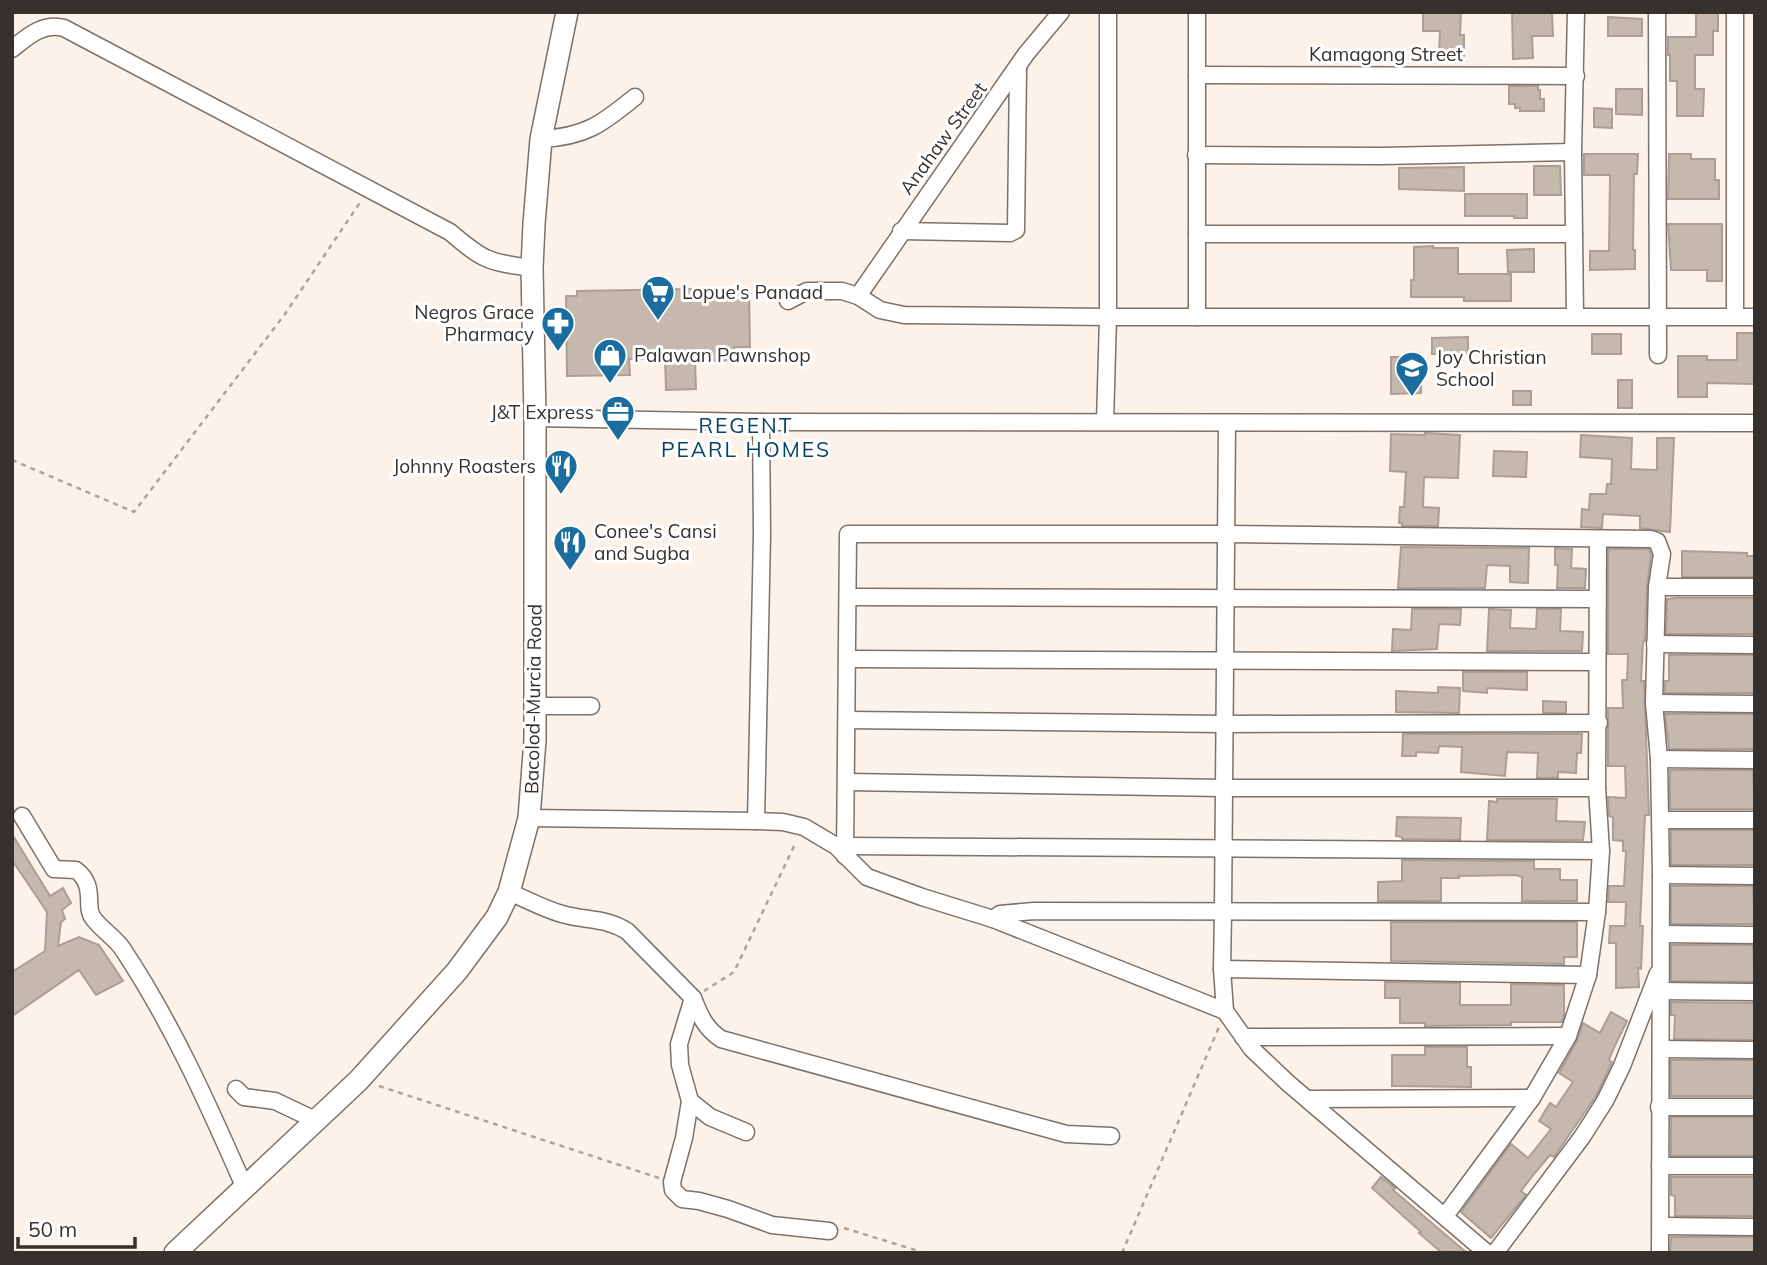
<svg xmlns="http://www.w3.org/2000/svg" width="1767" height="1265" viewBox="0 0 1767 1265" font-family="Mulish,sans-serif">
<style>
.building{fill:#c5b8ad;stroke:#ac9e94;stroke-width:2}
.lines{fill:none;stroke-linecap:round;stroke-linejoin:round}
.minor-casing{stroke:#7e7167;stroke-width:19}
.major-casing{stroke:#7e7167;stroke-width:24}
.path{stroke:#aba39c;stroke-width:2.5;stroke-dasharray:5 5;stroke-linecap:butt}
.minor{stroke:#fff;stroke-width:16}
.major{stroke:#fff;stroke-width:21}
.labels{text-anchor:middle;stroke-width:6;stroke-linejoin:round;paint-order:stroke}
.street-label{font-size:19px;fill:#36312d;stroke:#fff}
.poi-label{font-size:19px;fill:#36312d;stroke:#fff;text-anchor:start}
.neighbourhood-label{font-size:21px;letter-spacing:2px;fill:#064263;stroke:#fff}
</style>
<rect width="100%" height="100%" fill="#fdf2e9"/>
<!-- building -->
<g class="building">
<path d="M1423,12L1461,13L1460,35H1464V59L1439,58L1440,31H1423Z"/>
<path d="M1512,12H1552L1553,36H1532L1533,58L1513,59Z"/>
<path d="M1696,12H1718V31H1713V55H1695V89H1704L1703,116H1677V81H1670V55H1668V37H1696Z"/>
<path d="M1608,17L1642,19V36H1608Z"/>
<path d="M1509,86H1538V90H1540V99H1544V111H1520V108H1515V104H1509Z"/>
<path d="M1616,89H1642V115L1616,114Z"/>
<path d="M1594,108L1612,109V128L1594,127Z"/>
<path d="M1584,154H1638L1637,174H1634L1633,250H1635V269L1590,270V251H1609L1610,175H1584Z"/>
<path d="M1669,154H1691V159H1715V180H1719V199H1668Z"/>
<path d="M1534,166H1560L1561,195H1534Z"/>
<path d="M1464,167V191L1399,189V168Z"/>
<path d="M1465,194H1527V218H1514V216H1465Z"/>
<path d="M1668,224H1722V281H1707V270H1671Z"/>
<path d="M1433,246V248H1458V274H1511V301H1464V297H1411V280H1414V247Z"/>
<path d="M1534,249V272H1508L1507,250Z"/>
<path d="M749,288L750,347H734V360L695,361L696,389L666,390L665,358L629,359L630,375L567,376L566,296H577V291Z"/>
<path d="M1737,333H1755V384L1707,383V397H1678V356H1707V360H1737Z"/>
<rect x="1592" y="334" width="29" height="20"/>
<path d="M1468,337V354H1432V338Z"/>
<path d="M1391,357H1421V393L1391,394Z"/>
<rect x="1618" y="380" width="14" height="28"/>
<rect x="1513" y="391" width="18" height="14"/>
<path d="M1425,433L1460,435L1458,478L1424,477L1423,507L1439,508L1438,526H1402V523H1399L1400,507H1404L1406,472L1390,471L1391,434L1425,435Z"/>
<path d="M1581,435L1632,438L1631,469L1657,470V438H1674L1670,532L1640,528V516L1603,514L1602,528L1581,527L1582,509L1589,510L1590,494H1606L1607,484H1611L1612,459L1580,457Z"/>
<path d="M1494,451L1527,452L1526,477L1493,476Z"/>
<path d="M1401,547L1529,548L1528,583L1510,582V566L1487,565L1485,588H1398Z"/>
<path d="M1555,548L1572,549L1571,568L1586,569L1585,588H1557L1558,565H1555Z"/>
<path d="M1608,549H1649L1651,555L1647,587L1645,641L1643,642L1641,681H1644L1649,815H1645L1640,926H1643L1641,969L1638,968L1639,987L1616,988V943H1609L1610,926H1625L1626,902H1608L1609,886H1624L1626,851H1623V841L1613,840V817L1609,816L1608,797L1626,798L1625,766H1608V708H1623L1622,680H1627L1628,654H1608Z"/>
<path d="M1682,551L1747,553V556H1755V577H1682Z"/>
<path d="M1676,598H1755L1754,634H1666L1667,599Z"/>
<path d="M1412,609H1461L1460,625L1439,624L1437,649L1392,651L1393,629L1411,630Z"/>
<path d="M1489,609L1511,610L1510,628L1536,629L1537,609H1561L1560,631L1583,632L1582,651H1487Z"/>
<path d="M1669,655H1754L1755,693H1665V681H1669Z"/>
<path d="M1463,672H1527V690L1487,688V693L1463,691Z"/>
<path d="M1438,687L1460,688L1459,713L1396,712V691L1438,693Z"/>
<path d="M1543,701L1566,702V713H1543Z"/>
<path d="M1665,714H1755L1754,749H1669Z"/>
<path d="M1403,734H1582L1581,753H1577L1576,773L1558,772V778H1537L1538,753L1507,752L1505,776L1461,772L1462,747L1439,746L1438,753L1416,752V756H1402Z"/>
<path d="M1670,770H1753L1755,809H1670Z"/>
<path d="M1497,799H1557L1556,821L1585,822L1583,840H1487L1489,801L1497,802Z"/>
<path d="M1397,817L1461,818L1460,840L1402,839V837L1396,836Z"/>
<rect x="1671" y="830" width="84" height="35"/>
<path d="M12,834L50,896L63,888L71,903L62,910L65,919L61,922L58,946L79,937L99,945L123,981L96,995L79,970L12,1016V972L45,951L47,912L12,860Z"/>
<path d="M1402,860L1534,861V869H1560V880H1577V901H1522V877L1516,875L1459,876V878H1441V901H1378V882L1402,881Z"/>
<path d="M1671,886H1753L1755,924H1671Z"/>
<path d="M1391,922H1577V957H1564V964L1391,961Z"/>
<path d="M1671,945H1753L1755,982L1671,981Z"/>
<path d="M1385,982L1460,983V1005H1511V984L1564,985V1016L1562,1022H1511V1025L1425,1026V1023H1400V998H1385Z"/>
<path d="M1671,1002L1755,1003V1040L1674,1039L1675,1015H1671Z"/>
<path d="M1611,1012L1627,1021L1612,1052L1609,1060L1612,1062L1596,1096L1554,1157L1550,1155L1534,1174L1521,1191L1526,1195L1491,1238L1461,1212L1511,1144L1528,1158L1551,1129L1539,1121L1550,1103L1556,1107L1573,1082L1559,1073L1577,1041L1583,1023L1600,1033Z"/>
<path d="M1425,1047H1467V1067H1471V1087L1392,1086V1055H1425Z"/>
<rect x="1671" y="1060" width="84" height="36"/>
<rect x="1671" y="1117" width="84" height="39"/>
<path d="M1381,1177L1395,1188L1393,1190L1467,1253H1442L1419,1233L1421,1232L1372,1188Z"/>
<path d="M1671,1177H1755V1216H1675V1196L1671,1195Z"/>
<path d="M1671,1237H1755V1253H1670Z"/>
</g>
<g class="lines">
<defs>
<g id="minor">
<path d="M1197,12V317"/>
<path d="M1657,12L1658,355"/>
<path d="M12,49C27,37 43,22 64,28L450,232C484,261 488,262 532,268"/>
<path d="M1197,75L1576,76"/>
<path d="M541,139C585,137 602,124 635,97"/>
<path d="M1196,155L1382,156L1573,152"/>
<path d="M901,231L1010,233L1016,230L1018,69"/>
<path d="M1197,234H1574"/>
<path d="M858,296L1026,54L1061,12"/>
<path d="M788,301L807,291H842L858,296L880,310L904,315L1108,317H1755"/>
<path d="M1575,316L1573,152L1576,12"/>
<path d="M1735,316V12"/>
<path d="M535,418L761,422L1755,423"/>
<path d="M1105,422L1108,317V12"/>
<path d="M1657,587H1755"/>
<path d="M848,597L1596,599"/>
<path d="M1655,644L1755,645"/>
<path d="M848,659L1596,662"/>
<path d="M1654,703L1755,704"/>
<path d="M535,706H591"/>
<path d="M847,720L1223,724L1599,723"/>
<path d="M1659,759L1755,760"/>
<path d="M847,782L1223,788H1597"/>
<path d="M22,816L54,869L76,870C97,886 84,907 93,918C101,929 114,937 122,948C172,1023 208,1104 244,1186"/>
<path d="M529,818L756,821L783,822L804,827L836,846L867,877L922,897L993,919L1225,1011L1252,1049L1288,1083L1487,1253"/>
<path d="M1661,820H1755"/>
<path d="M756,821L762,534L761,422"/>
<path d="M847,846L1601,851"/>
<path d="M845,856L848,534H1225L1651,539L1657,541L1662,554L1657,587L1654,703L1659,759L1661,875L1660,1253"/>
<path d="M1661,875L1755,876"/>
<path d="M509,892C526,899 544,909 562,914C586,921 604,917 627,931L693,998L679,1044L680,1065L690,1101L684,1138L672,1182L673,1190L682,1199L699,1201L728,1209L772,1225L829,1231"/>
<path d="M993,919L1000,914L1034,911L1597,912"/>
<path d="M1661,934L1755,935"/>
<path d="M1222,969L1588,975"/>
<path d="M1660,991L1755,992"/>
<path d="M693,998C700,1016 705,1028 721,1039L1066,1134L1111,1136"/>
<path d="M1225,1011L1222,969L1223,912L1227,423"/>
<path d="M1243,1037L1568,1036"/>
<path d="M1661,1049L1755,1050"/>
<path d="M236,1089L244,1097L275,1101L315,1120"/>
<path d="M1309,1099L1532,1098"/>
<path d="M690,1101L710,1117L746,1132"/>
<path d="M1659,1107H1755"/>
<path d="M1660,1166H1755"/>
<path d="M1445,1216L1532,1098L1568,1036L1588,975L1597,912L1601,851L1597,788L1598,539"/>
<path d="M1661,1226L1755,1227"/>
<path d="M1495,1253L1582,1137L1605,1101L1622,1066L1658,973"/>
</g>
<path id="major" d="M175,1253L359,1080L457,971L497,917L509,892L529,818L535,740V418L532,268L534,224L541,139L567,12"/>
</defs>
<!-- minor casing -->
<use href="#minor" class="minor-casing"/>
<!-- major casing -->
<use href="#major" class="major-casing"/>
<!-- path -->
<g class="path">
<path d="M12,460L134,512L285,314L361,201"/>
<path d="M704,991L734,972L796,842"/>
<path d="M379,1086L659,1178"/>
<path d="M844,1228L925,1253"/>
<path d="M1122,1253L1219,1027"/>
</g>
<!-- minor -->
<use href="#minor" class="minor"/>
<!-- major -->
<use href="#major" class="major"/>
</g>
<!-- icons -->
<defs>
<symbol id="supermarket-pin" viewBox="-11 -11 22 30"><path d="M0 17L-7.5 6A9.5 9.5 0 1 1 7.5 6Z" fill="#1a6d9e" stroke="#fff"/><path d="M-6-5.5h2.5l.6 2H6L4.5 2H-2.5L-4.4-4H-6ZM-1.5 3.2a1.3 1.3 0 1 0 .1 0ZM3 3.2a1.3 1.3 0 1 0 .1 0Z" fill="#fff"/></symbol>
<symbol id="pharmacy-pin" viewBox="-11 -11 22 30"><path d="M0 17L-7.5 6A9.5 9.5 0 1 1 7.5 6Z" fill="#1a6d9e" stroke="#fff"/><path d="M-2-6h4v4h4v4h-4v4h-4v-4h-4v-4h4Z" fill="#fff"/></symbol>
<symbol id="shop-pin" viewBox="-11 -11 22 30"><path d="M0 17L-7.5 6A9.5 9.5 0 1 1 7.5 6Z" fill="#1a6d9e" stroke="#fff"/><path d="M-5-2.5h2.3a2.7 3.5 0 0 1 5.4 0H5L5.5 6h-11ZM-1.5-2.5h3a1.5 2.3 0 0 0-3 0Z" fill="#fff"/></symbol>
<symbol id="school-pin" viewBox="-11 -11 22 30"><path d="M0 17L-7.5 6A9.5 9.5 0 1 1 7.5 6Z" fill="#1a6d9e" stroke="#fff"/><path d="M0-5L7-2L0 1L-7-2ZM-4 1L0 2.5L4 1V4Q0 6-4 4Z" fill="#fff"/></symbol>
<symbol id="office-pin" viewBox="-11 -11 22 30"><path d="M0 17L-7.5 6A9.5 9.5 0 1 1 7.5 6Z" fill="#1a6d9e" stroke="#fff"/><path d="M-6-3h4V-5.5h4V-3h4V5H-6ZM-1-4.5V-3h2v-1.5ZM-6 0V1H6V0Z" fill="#fff"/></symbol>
<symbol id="restaurant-pin" viewBox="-11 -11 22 30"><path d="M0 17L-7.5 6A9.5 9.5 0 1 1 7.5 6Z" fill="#1a6d9e" stroke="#fff"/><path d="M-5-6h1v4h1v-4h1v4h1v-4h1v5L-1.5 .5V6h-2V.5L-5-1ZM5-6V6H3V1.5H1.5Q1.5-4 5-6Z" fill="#fff"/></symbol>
</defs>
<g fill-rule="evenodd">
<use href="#supermarket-pin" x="639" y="273" width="38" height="52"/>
<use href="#pharmacy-pin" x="539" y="304" width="38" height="52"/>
<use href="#shop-pin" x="591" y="336" width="38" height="52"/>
<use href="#school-pin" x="1393" y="349" width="38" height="52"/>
<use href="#office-pin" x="599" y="393" width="38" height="52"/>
<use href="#restaurant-pin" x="542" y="447" width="38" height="52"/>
<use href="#restaurant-pin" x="551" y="523" width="38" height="52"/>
</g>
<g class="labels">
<!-- street labels -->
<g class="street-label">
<text x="1386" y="61">Kamagong Street</text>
<text transform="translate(943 138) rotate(-54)" y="7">Anahaw Street</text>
<text transform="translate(533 699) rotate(-89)" y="7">Bacolod-Murcia Road</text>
</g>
<!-- poi labels -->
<g class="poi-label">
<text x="682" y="299">Lopue's Panaad</text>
<text x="534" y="319" text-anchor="end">Negros Grace<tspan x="534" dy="22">Pharmacy</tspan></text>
<text x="634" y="362">Palawan Pawnshop</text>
<text x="1436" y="364">Joy Christian<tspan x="1436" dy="22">School</tspan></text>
<text x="594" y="419" text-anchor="end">J&amp;T Express</text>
<text x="536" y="473" text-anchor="end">Johnny Roasters</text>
<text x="594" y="538">Conee's Cansi<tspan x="594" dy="22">and Sugba</tspan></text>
</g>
<!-- neighbourhood labels -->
<g class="neighbourhood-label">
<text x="746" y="433">REGENT<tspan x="746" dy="24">PEARL HOMES</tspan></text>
</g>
</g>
<!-- border -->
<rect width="1767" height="1265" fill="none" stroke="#36312d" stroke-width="28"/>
<!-- scale -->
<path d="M18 1237v10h117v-10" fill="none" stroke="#36312d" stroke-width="3.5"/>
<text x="28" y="1237" font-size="21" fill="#36312d" stroke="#ffffff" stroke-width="5" paint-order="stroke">50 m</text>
</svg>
